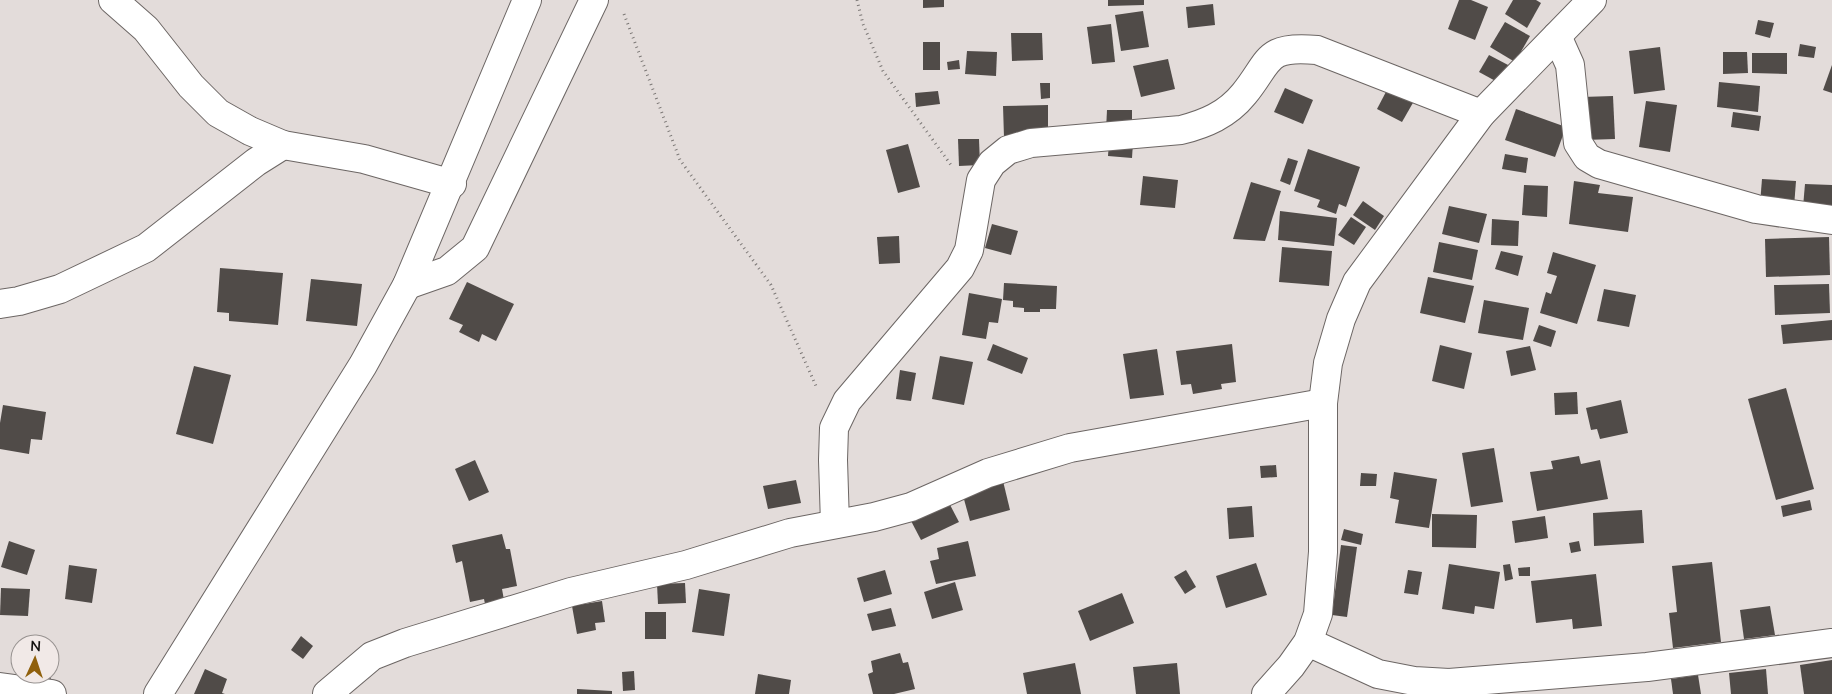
<svg xmlns="http://www.w3.org/2000/svg" width="1832" height="694" viewBox="0 0 1832 694" font-family="Lato,sans-serif">
<style>
.building{fill:#504b48}
.lines{fill:none;stroke-linecap:round;stroke-linejoin:round}
.minor-casing{stroke:#6c6664;stroke-width:30}
.path{stroke:#7c7876;stroke-width:3;stroke-dasharray:1 4;stroke-linecap:butt}
.minor{stroke:#fff;stroke-width:28}
</style>
<rect width="100%" height="100%" fill="#e3dcda"/>
<!-- building -->
<g class="building">
<path d="M923,0H944V7L923,8Z"/>
<path d="M1108,0H1144V5L1108,6Z"/>
<path d="M1459,0H1471L1488,7L1475,40L1448,29Z"/>
<path d="M1513,0H1536L1541,3L1527,28L1505,14Z"/>
<path d="M1213,4L1215,25L1188,28L1186,7Z"/>
<path d="M1143,11L1149,47L1121,51L1115,15Z"/>
<path d="M1758,20L1774,23L1770,38L1755,34Z"/>
<path d="M1505,22L1530,36L1515,62L1490,47Z"/>
<path d="M1111,24L1115,62L1092,64L1087,27Z"/>
<path d="M1011,33H1042L1043,60L1012,61Z"/>
<rect x="923" y="42" width="17" height="28"/>
<path d="M1800,44L1816,47L1814,58L1798,56Z"/>
<path d="M1660,47L1665,90L1634,94L1629,51Z"/>
<path d="M967,51L997,52L996,76L965,74Z"/>
<path d="M1723,52H1747L1748,73L1723,74Z"/>
<path d="M1752,53H1787V74L1752,73Z"/>
<path d="M1489,55L1510,66L1501,84L1479,72Z"/>
<path d="M1168,59L1175,89L1141,97L1133,66Z"/>
<path d="M959,60L960,69L948,70L947,62Z"/>
<path d="M1832,65V93L1823,90Z"/>
<path d="M1719,82L1760,86L1758,112L1717,107Z"/>
<path d="M1040,83H1050V98L1041,99Z"/>
<path d="M1285,88L1313,100L1303,124L1274,112Z"/>
<path d="M1388,88L1414,101L1402,122L1377,109Z"/>
<path d="M938,91L940,104L916,107L915,93Z"/>
<path d="M1613,96L1615,139L1584,140L1582,97Z"/>
<path d="M1646,101L1677,105L1670,152L1639,147Z"/>
<path d="M1048,105V137L1004,138L1003,106Z"/>
<path d="M1516,109L1566,127L1555,157L1505,140Z"/>
<path d="M1107,110H1132V130H1106Z"/>
<path d="M1733,112L1761,116L1759,131L1731,127Z"/>
<path d="M958,139H979L980,165L959,166Z"/>
<path d="M1109,142L1133,143L1132,158L1108,156Z"/>
<path d="M908,144L920,187L898,193L886,150Z"/>
<path d="M1308,149L1360,167L1346,207L1339,204L1336,214L1317,207L1320,200L1294,191Z"/>
<path d="M1505,154L1528,158L1526,173L1502,169Z"/>
<path d="M1288,158L1298,161L1290,185L1280,181Z"/>
<path d="M1143,176L1178,180L1175,208L1140,205Z"/>
<path d="M1762,179L1796,181L1794,207L1760,204Z"/>
<path d="M1574,181L1600,185L1598,193L1633,197L1628,232L1569,224Z"/>
<path d="M1251,182L1281,191L1265,241L1233,239Z"/>
<path d="M1805,184L1832,185V209L1803,207Z"/>
<path d="M1524,185L1548,186L1547,217L1522,215Z"/>
<path d="M1363,201L1384,216L1375,230L1353,215Z"/>
<path d="M1449,206L1487,214L1479,243L1442,234Z"/>
<path d="M1280,211L1337,218L1334,246L1278,240Z"/>
<path d="M1351,217L1366,227L1354,245L1338,235Z"/>
<path d="M1492,219L1519,221L1518,246L1491,245Z"/>
<path d="M992,224L1018,231L1011,255L985,248Z"/>
<path d="M899,236L900,263L879,264L877,237Z"/>
<path d="M1829,237L1830,275L1766,277L1765,239Z"/>
<path d="M1439,242L1478,250L1472,280L1433,272Z"/>
<path d="M1282,247L1332,251L1329,286L1279,282Z"/>
<path d="M1501,251L1523,256L1518,276L1495,269Z"/>
<path d="M1553,252L1596,265L1577,324L1540,313L1546,292L1551,294L1557,276L1547,273Z"/>
<path d="M220,268L283,273L278,325L229,321V313L217,312Z"/>
<path d="M1428,277L1474,286L1465,323L1420,313Z"/>
<path d="M311,279L362,284L357,326L306,321Z"/>
<path d="M467,282L514,304L496,341L482,334L479,342L459,332L463,325L449,319Z"/>
<path d="M1004,283L1057,286L1056,309H1040V312H1024V308L1013,307V301L1003,300Z"/>
<path d="M1829,284L1830,313L1775,315L1774,285Z"/>
<path d="M1604,289L1636,295L1629,327L1597,321Z"/>
<path d="M969,293L1002,299L998,323L989,322L986,339L962,335Z"/>
<path d="M1484,300L1529,308L1523,340L1478,333Z"/>
<path d="M1832,320V340L1783,344L1781,325Z"/>
<path d="M1539,325L1556,331L1551,347L1533,341Z"/>
<path d="M993,344L1028,358L1022,374L987,360Z"/>
<path d="M1232,344L1236,382L1221,384L1222,389L1193,394L1191,384L1181,385L1176,351Z"/>
<path d="M1440,345L1472,353L1464,389L1432,381Z"/>
<path d="M1530,346L1536,370L1511,376L1506,351Z"/>
<path d="M1157,349L1164,395L1130,399L1123,354Z"/>
<path d="M940,356L973,362L964,405L932,399Z"/>
<path d="M194,366L231,375L213,444L176,434Z"/>
<path d="M900,370L916,373L911,401L896,399Z"/>
<path d="M1786,388L1814,489L1776,500L1748,399Z"/>
<path d="M1577,392L1578,414L1555,415L1554,393Z"/>
<path d="M1621,400L1628,433L1600,439L1597,429L1591,430L1586,408Z"/>
<path d="M3,405L46,412L42,440L31,439L29,454L0,449V423Z"/>
<path d="M1494,448L1503,502L1471,507L1462,453Z"/>
<path d="M1579,456L1581,464L1600,460L1608,499L1537,511L1530,472L1553,469L1551,461Z"/>
<path d="M475,460L489,492L469,501L455,469Z"/>
<path d="M1276,465L1277,477L1261,478L1260,466Z"/>
<path d="M1394,472L1437,479L1429,528L1395,523L1399,500L1390,498Z"/>
<path d="M1361,473L1377,474L1376,486H1360Z"/>
<path d="M796,480L801,503L768,509L763,486Z"/>
<path d="M1003,481L1010,510L970,521L962,492Z"/>
<path d="M1810,500L1812,510L1783,517L1781,506Z"/>
<path d="M948,501L959,522L921,540L910,519Z"/>
<path d="M1252,506L1254,537L1229,539L1227,508Z"/>
<path d="M1642,510L1644,543L1594,546L1593,513Z"/>
<path d="M1432,514L1477,515L1476,548L1432,547Z"/>
<path d="M1545,516L1548,538L1515,543L1512,521Z"/>
<path d="M1344,529L1363,534L1361,545L1341,540Z"/>
<path d="M502,534L506,549H510L517,586L502,589L504,600L485,604L484,599L470,602L462,561L456,563L452,545Z"/>
<path d="M9,541L35,550L27,575L1,567Z"/>
<path d="M968,541L976,576L936,584L930,561L939,559L937,548Z"/>
<path d="M1579,541L1581,551L1571,553L1569,543Z"/>
<path d="M1341,545L1357,547L1347,617L1332,615Z"/>
<path d="M1712,562L1721,642L1673,648L1669,613L1677,612L1672,566Z"/>
<path d="M1256,563L1267,595L1226,608L1216,576Z"/>
<path d="M1449,564L1500,572L1494,609L1475,606L1474,614L1442,609Z"/>
<path d="M1510,564L1513,579L1505,581L1503,565Z"/>
<path d="M69,565L97,569L92,603L65,599Z"/>
<path d="M1530,567V576H1519L1518,568Z"/>
<path d="M885,570L892,594L864,602L857,578Z"/>
<path d="M1186,570L1196,587L1185,594L1174,577Z"/>
<path d="M1408,570L1422,572L1418,595L1404,593Z"/>
<path d="M1596,574L1602,626L1573,629L1572,619L1536,623L1531,581Z"/>
<path d="M955,582L963,610L932,619L924,592Z"/>
<path d="M685,583L686,603L658,604L657,584Z"/>
<path d="M1,588L30,589L28,616L0,615Z"/>
<path d="M699,589L730,594L724,636L692,632Z"/>
<path d="M1122,593L1134,623L1090,641L1078,611Z"/>
<path d="M602,601L605,622L595,623L596,630L577,634L572,606Z"/>
<path d="M1770,606L1775,635L1744,639L1740,610Z"/>
<path d="M891,608L896,626L872,631L867,614Z"/>
<rect x="645" y="612" width="21" height="27"/>
<path d="M301,636L313,646L303,659L291,650Z"/>
<path d="M900,653L903,663L908,662L915,689L894,694H873L868,674L873,672L871,661Z"/>
<path d="M50,654L56,655L49,686L22,681L23,674H50Z"/>
<path d="M1832,660V694H1804L1800,665Z"/>
<path d="M1075,663L1081,694H1027L1023,673Z"/>
<path d="M1177,663L1180,694H1136L1133,667Z"/>
<path d="M205,669L227,679L222,693L225,694H194Z"/>
<path d="M1766,669L1768,694H1731L1729,673Z"/>
<path d="M634,671L635,690L623,691L622,672Z"/>
<path d="M758,674L791,680L789,694H755Z"/>
<path d="M1698,675L1701,694H1673L1671,679Z"/>
<path d="M577,689L612,691V694H577Z"/>
</g>
<g class="lines">
<defs>
<g id="minor">
<path d="M113,0L146,29L191,86L218,113L250,131L283,145L364,159L452,184"/>
<path d="M1557,36L1570,65L1578,143L1587,157L1599,164L1756,209L1832,220"/>
<path d="M407,285L447,271L475,248L594,0"/>
<path d="M0,304L19,301L60,289L146,248L256,162L283,145"/>
<path d="M835,524L833,460L834,428L847,401L960,268L969,250L981,180L992,163L1008,150L1031,143L1181,130C1205,124 1227,115 1244,94C1271,61 1264,45 1317,50L1481,114"/>
<path d="M1308,642L1378,674L1414,681L1449,683L1647,667L1832,643"/>
<path d="M0,687L52,694"/>
<path d="M158,694L363,365L407,285L527,0"/>
<path d="M327,694L372,656L405,643L571,592L686,565L790,533L874,517L911,507L988,473L1070,448L1323,403"/>
<path d="M1266,694L1291,666L1308,642L1318,614L1323,552V403L1328,363L1341,319L1357,282L1481,114L1592,0"/>
</g>
</defs>
<!-- minor casing -->
<use href="#minor" class="minor-casing"/>
<!-- path -->
<g class="path">
<path d="M857,0L863,24L883,71L951,165"/>
<path d="M624,14L680,160L771,285L816,386"/>
</g>
<!-- minor -->
<use href="#minor" class="minor"/>
</g>
<!-- north arrow -->
<g transform="translate(35 659) rotate(3)"><circle r="24" fill="#f1e9e7" stroke="#989391"/>
<path d="M0-4L9 19L0 12L-9 19Z" fill="#90600c"/>
<text y="-8" font-size="14" font-weight="bold" text-anchor="middle" fill="#131110">N</text>
</g>
</svg>
